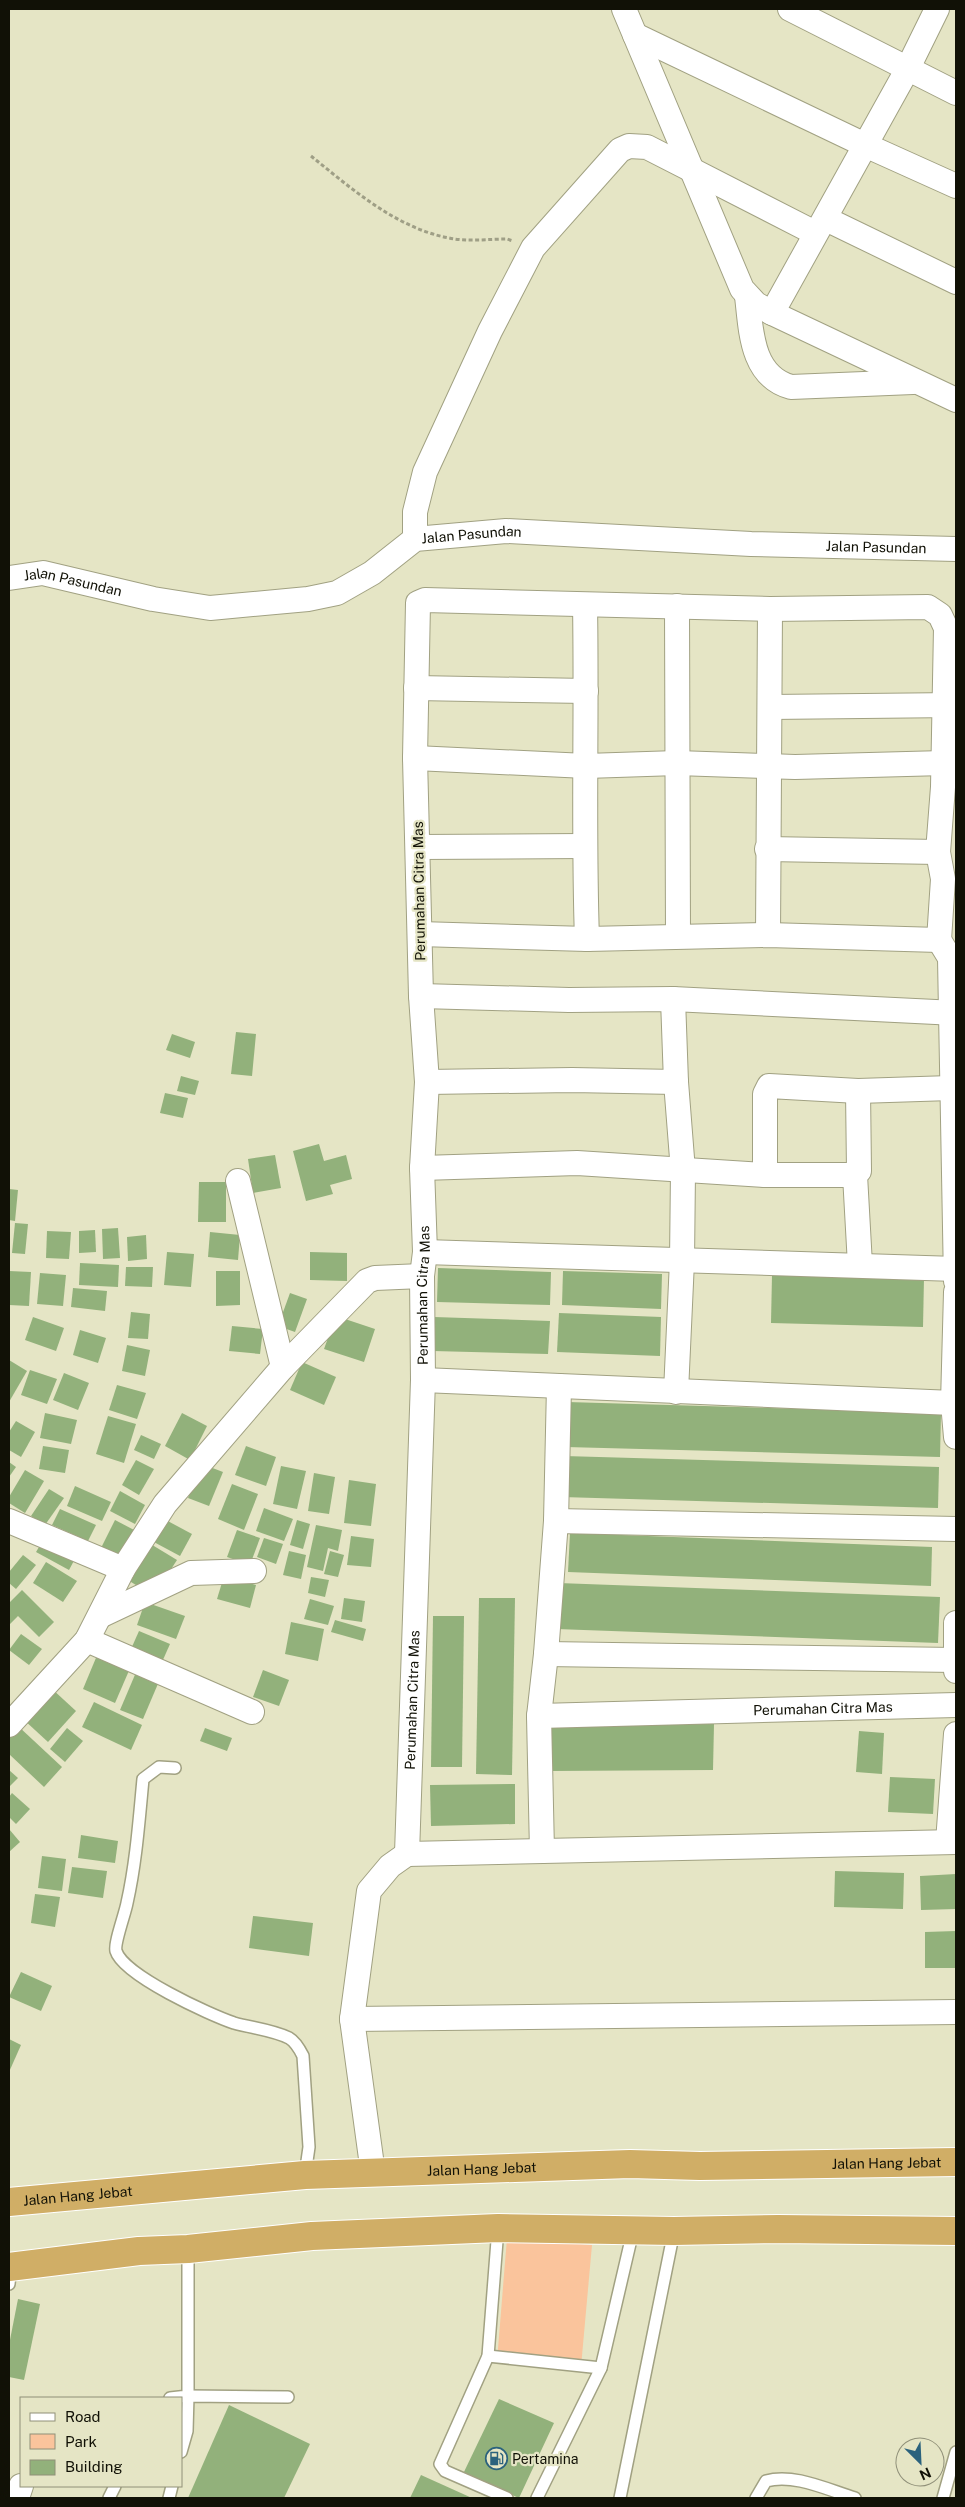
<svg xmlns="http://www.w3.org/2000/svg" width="965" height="2507" viewBox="0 0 965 2507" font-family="'Public Sans',sans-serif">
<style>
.green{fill:#fac49c}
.building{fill:#92b17b}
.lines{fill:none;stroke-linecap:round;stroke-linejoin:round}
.service-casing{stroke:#a1a182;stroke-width:14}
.minor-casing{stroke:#a1a182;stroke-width:26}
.trunk-casing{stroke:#fff;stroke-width:30}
.path{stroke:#9f9f86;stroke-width:3;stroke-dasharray:4 2.5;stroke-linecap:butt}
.service{stroke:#fff;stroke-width:11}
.minor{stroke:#fff;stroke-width:24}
.trunk{stroke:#d0ae66;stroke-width:28}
.labels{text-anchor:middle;stroke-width:4.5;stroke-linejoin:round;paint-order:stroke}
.street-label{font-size:14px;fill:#111106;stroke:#e5e5c5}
.poi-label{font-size:14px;fill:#111106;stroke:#e5e5c5;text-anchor:start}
</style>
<rect width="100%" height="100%" fill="#e5e5c5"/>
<!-- green -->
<path class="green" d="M507,2238L592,2245L581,2367L497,2361Z"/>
<!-- building -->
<g class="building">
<path d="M236,1032L256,1034L252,1076L231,1074Z"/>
<path d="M172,1034L195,1042L190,1058L166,1050Z"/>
<path d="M181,1076L199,1081L195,1095L177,1091Z"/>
<path d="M165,1093L188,1098L183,1118L160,1113Z"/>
<path d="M319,1144L324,1161L346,1155L352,1179L330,1185L333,1194L306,1201L293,1151Z"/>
<path d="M275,1155L281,1188L253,1193L248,1159Z"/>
<path d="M199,1182H226V1222H198Z"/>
<path d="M9,1189L18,1190L15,1221L9,1220Z"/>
<path d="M15,1223L28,1224L25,1254L12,1253Z"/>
<path d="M118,1228L120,1258L103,1259L102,1229Z"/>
<path d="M95,1230L96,1252L79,1253V1231Z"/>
<path d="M47,1231L71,1232L69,1259L46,1258Z"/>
<path d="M210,1232L240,1235L238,1260L208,1257Z"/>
<path d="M146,1235L147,1259L128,1261L127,1237Z"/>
<path d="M167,1252L194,1254L191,1287L164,1285Z"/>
<path d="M310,1252L347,1253V1281L310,1280Z"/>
<path d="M80,1263L119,1265L118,1287L79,1285Z"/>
<path d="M126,1267H153L152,1287L125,1286Z"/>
<path d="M438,1268L551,1272L550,1305L437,1302Z"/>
<path d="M9,1271L31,1272L29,1306L9,1305Z"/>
<path d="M216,1271H240V1305L216,1306Z"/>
<path d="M563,1271L662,1274L661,1309L562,1305Z"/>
<path d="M40,1273L66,1275L63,1306L37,1304Z"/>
<path d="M772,1275L924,1278L923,1327L771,1323Z"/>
<path d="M73,1288L107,1291L105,1311L71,1307Z"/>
<path d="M290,1293L307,1299L295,1332L278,1326Z"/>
<path d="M131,1312L150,1314L148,1339L128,1338Z"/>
<path d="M559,1313L661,1317L660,1356L557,1352Z"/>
<path d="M336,1316L375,1329L364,1362L324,1349Z"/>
<path d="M33,1317L64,1328L56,1351L25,1340Z"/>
<path d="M434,1317L550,1321L548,1354L433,1351Z"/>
<path d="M232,1326L263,1329L260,1354L229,1351Z"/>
<path d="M80,1330L106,1338L98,1363L73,1355Z"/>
<path d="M127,1345L150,1350L145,1376L122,1371Z"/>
<path d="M9,1360L27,1371L9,1402Z"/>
<path d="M302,1362L336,1377L324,1405L290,1390Z"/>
<path d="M30,1370L57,1379L47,1404L21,1395Z"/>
<path d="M64,1373L89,1383L78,1410L53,1400Z"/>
<path d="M117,1385L146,1393L137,1419L109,1410Z"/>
<path d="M567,1402L941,1413L940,1457L566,1447Z"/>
<path d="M45,1413L77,1420L71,1444L40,1438Z"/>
<path d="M182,1413L207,1426L190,1460L165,1446Z"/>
<path d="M108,1416L136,1424L124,1463L96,1454Z"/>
<path d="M16,1421L35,1432L21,1457L9,1450V1432Z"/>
<path d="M141,1435L161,1444L154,1459L134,1450Z"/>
<path d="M43,1446L69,1450L65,1473L39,1469Z"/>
<path d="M246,1446L276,1457L266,1486L235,1475Z"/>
<path d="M564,1456L939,1467L938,1508L562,1497Z"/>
<path d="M136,1460L154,1469L139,1495L122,1485Z"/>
<path d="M9,1462L16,1467L9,1477Z"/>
<path d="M202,1464L223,1472L209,1506L188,1498Z"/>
<path d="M281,1466L306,1471L297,1509L273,1504Z"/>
<path d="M25,1470L44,1481L25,1513L9,1503V1497Z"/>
<path d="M314,1473L335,1477L329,1514L308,1511Z"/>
<path d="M349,1480L376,1484L371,1526L344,1523Z"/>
<path d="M232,1484L258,1494L244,1530L218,1519Z"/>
<path d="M75,1486L111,1502L102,1521L67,1506Z"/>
<path d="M49,1489L64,1498L45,1525L31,1516Z"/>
<path d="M120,1491L145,1505L135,1524L110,1511Z"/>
<path d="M264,1508L293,1519L284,1541L256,1531Z"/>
<path d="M60,1509L96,1525L88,1541L52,1525Z"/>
<path d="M164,1519L192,1534L180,1556L152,1541Z"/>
<path d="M115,1520L136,1531L123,1558L101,1548Z"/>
<path d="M297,1520L310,1524L303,1549L290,1545Z"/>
<path d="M316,1525L342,1530L338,1551L328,1548L323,1571L307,1567Z"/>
<path d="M237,1530L260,1538L250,1565L227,1557Z"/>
<path d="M570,1533L932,1547L931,1586L568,1572Z"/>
<path d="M351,1536L374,1539L371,1567L347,1565Z"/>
<path d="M45,1537L77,1555L69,1570L36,1552Z"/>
<path d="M264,1538L283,1544L276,1564L257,1557Z"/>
<path d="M149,1543L177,1560L162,1583L141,1588L126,1579Z"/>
<path d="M289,1551L306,1555L301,1579L283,1575Z"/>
<path d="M330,1551L344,1555L338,1577L324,1574Z"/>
<path d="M23,1555L36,1565L16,1589L9,1583V1572Z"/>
<path d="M46,1562L77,1581L63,1602L33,1583Z"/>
<path d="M224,1576L256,1585L250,1608L217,1599Z"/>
<path d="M311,1577L329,1580L325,1597L308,1593Z"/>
<path d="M558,1583L940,1597L938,1643L556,1629Z"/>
<path d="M22,1590L54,1622L39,1637L18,1616L9,1625V1603Z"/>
<path d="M344,1598L365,1601L362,1622L341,1619Z"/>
<path d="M479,1598H515L512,1775L476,1774Z"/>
<path d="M310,1599L334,1606L328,1625L304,1619Z"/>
<path d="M145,1602L185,1616L176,1639L137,1625Z"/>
<path d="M433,1616H464L462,1767H431Z"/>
<path d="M335,1620L366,1629L363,1641L331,1632Z"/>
<path d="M291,1622L324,1629L318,1661L285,1654Z"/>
<path d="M139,1631L170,1644L162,1662L131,1649Z"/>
<path d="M21,1634L42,1649L29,1665L9,1650Z"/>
<path d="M98,1653L131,1666L115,1703L83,1689Z"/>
<path d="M137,1670L160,1679L143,1719L120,1710Z"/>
<path d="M263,1670L289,1680L279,1706L253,1697Z"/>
<path d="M51,1688L76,1711L48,1742L23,1719Z"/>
<path d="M94,1702L142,1725L131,1750L82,1727Z"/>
<path d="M714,1724L713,1770L550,1771V1725Z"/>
<path d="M18,1726L62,1767L44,1787L9,1754V1736Z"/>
<path d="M67,1728L83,1741L65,1762L50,1749Z"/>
<path d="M205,1728L232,1738L227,1751L200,1741Z"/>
<path d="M859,1731L884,1733L882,1774L856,1772Z"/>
<path d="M9,1770L18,1778L9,1787Z"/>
<path d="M890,1777L935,1779L933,1814L888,1812Z"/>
<path d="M515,1784V1824L431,1826L430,1785Z"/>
<path d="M12,1793L30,1809L16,1824L9,1817V1797Z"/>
<path d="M9,1829L20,1842L9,1852Z"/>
<path d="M81,1835L118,1841L115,1863L78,1858Z"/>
<path d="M42,1856L66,1859L62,1891L38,1888Z"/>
<path d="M72,1867L107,1871L103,1898L68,1893Z"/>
<path d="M835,1871L904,1873L903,1909L834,1907Z"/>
<path d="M956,1874V1909L921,1910L920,1876Z"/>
<path d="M35,1894L60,1897L55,1927L31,1923Z"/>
<path d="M253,1916L313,1923L309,1956L249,1948Z"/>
<path d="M956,1931V1968H925V1932Z"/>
<path d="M21,1972L52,1986L41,2011L9,1997Z"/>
<path d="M9,2039L21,2045L9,2072Z"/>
<path d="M18,2299L40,2304L24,2380L9,2377V2345Z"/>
<path d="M499,2399L554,2423L519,2498L463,2474Z"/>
<path d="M229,2405L310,2444L284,2498H188Z"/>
<path d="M421,2475L472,2498H410Z"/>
</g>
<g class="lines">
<defs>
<g id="service">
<path d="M175,1768L159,1767L143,1779C139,1821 136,1863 127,1903C125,1914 114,1943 116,1951C123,1975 210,2015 234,2023C252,2028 273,2030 289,2038C296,2042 300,2050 303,2056L309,2147L305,2175"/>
<path d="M498,2228L488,2356L440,2464L445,2471L507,2498"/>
<path d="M9,2284L11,2266"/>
<path d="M488,2356L601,2368"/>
<path d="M170,2398L188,2396V2249"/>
<path d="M181,2452L187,2431L188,2396L288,2397"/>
<path d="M109,2498L115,2486"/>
<path d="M169,2498L172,2486"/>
<path d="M537,2498L601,2368L633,2231"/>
<path d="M620,2498L674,2231"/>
<path d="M756,2498L766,2481C794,2473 828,2490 855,2498"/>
<path d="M943,2498L956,2452"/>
</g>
<g id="minor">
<path d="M624,9L742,289L756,304L772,313L956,400"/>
<path d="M790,9L956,93"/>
<path d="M635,35L865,145L956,186"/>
<path d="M826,219L956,282"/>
<path d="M747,296C751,330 751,376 791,387L913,382"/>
<path d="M772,313L907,70L937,9"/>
<path d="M415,539V512L425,472L490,331L533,248L620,150L629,146L647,147L815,233"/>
<path id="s1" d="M9,578L43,573L153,599L210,608L308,599L337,593L372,573L415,539L506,531L751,544L956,549"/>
<path d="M585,605C587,716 583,827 587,939"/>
<path d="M677,606L678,936"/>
<path d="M416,688L586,691"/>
<path d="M770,707L956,705"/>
<path d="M415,758L586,766L677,763L795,767L944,763"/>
<path d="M419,847L583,846"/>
<path d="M767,849L938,852"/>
<path d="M420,934L587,939L768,935L939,940"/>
<path d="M768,935L770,609"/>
<path d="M939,940L950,958L956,1281"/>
<path d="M421,996L569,1000L673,999L956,1013"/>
<path d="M673,999L676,1082L683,1171L682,1261L676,1392"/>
<path d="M427,1082L572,1080L676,1082"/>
<path d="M858,1091L859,1171L855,1175L860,1265"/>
<path d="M422,1168L577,1163L765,1175H855"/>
<path d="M765,1175V1094L769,1086L858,1091L951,1088"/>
<path d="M238,1181L283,1367"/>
<path d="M425,1252L956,1269"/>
<path d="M956,1292L953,1403L956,1437"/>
<path d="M423,1380L953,1403"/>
<path d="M9,1521L123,1569"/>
<path d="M556,1521L956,1529"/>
<path d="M100,1616L191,1573L254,1571"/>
<path d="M956,1623V1671"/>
<path d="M87,1640L252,1712"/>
<path d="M546,1654L955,1660"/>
<path id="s2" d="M539,1716L956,1705"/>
<path d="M9,1725L87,1640L123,1569L165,1504L283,1367L367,1281L375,1278L422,1276"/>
<path d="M948,1842L956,1734"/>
<path d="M542,1851L539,1716L546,1654L556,1521L559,1386"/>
<path id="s3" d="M407,1854L423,1380L422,1276L425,1252L422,1168L427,1082L421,996L415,758L418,603L425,600L770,609L928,607L940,615L946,628L943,787L938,852L943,879L939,940"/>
<path d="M407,1854L956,1842"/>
<path d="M352,2019L956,2012"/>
<path d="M373,2173L352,2019L369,1891L390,1866L407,1854"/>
<path d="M17,2498L21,2486"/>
</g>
<g id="trunk">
<path id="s4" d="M9,2202L305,2175L630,2164L700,2166L956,2162"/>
<path d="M9,2267L139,2251L188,2249L312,2236L498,2228L674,2231L778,2229L956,2231"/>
</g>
</defs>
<!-- service casing -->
<use href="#service" class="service-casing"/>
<!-- minor casing -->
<use href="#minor" class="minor-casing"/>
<!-- trunk casing -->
<use href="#trunk" class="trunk-casing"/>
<!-- path -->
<path class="path" d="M311,156C352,189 396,228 449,238C467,242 489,239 507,239L513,241"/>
<!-- service -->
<use href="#service" class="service"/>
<!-- minor -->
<use href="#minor" class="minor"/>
<!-- trunk -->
<use href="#trunk" class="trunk"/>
</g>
<!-- icons -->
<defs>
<symbol id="fuel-ring" viewBox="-11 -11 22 22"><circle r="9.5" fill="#e5e5c5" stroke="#2b627d" stroke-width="1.5"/><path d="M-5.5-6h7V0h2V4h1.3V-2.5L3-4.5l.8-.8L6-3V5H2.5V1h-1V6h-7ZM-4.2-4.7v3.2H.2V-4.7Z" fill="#2b627d"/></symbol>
</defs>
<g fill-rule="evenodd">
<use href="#fuel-ring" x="484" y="2446" width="25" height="25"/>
</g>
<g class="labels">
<!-- street labels -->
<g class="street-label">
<text dy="5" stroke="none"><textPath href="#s1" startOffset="485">Jalan Pasundan</textPath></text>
<text dy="5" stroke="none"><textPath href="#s1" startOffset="890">Jalan Pasundan</textPath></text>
<text dy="5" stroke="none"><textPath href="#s1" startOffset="65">Jalan Pasundan</textPath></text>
<text transform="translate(419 891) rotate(-91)" y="5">Perumahan Citra Mas</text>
<text dy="5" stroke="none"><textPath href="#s3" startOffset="559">Perumahan Citra Mas</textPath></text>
<text dy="5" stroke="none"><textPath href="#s3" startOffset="154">Perumahan Citra Mas</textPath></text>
<text dy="5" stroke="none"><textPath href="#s2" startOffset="284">Perumahan Citra Mas</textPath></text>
<text dy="5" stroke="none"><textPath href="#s4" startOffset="879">Jalan Hang Jebat</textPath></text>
<text dy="5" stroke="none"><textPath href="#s4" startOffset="474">Jalan Hang Jebat</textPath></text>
<text dy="5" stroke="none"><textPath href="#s4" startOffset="69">Jalan Hang Jebat</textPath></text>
</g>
<!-- poi labels -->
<g class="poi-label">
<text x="512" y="2464">Pertamina</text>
</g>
</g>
<!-- border -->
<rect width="965" height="2507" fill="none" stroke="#111106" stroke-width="20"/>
<!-- legend -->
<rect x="20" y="2397" width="162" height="90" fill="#e5e5c5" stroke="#909079"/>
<rect x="30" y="2413" width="25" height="8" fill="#ffffff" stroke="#909079"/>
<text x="65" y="2422" font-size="15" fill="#111106">Road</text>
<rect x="30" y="2434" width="25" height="15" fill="#fac49c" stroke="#909079"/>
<text x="65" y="2447" font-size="15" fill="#111106">Park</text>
<rect x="30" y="2460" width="25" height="15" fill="#92b17b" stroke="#909079"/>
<text x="65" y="2472" font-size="15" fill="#111106">Building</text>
<!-- north arrow -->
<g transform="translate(920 2462) rotate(156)"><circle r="24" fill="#e5e5c5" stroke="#909079"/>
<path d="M0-4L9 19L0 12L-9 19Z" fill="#2b627d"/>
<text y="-8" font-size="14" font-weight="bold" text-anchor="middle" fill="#111106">N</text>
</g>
</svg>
